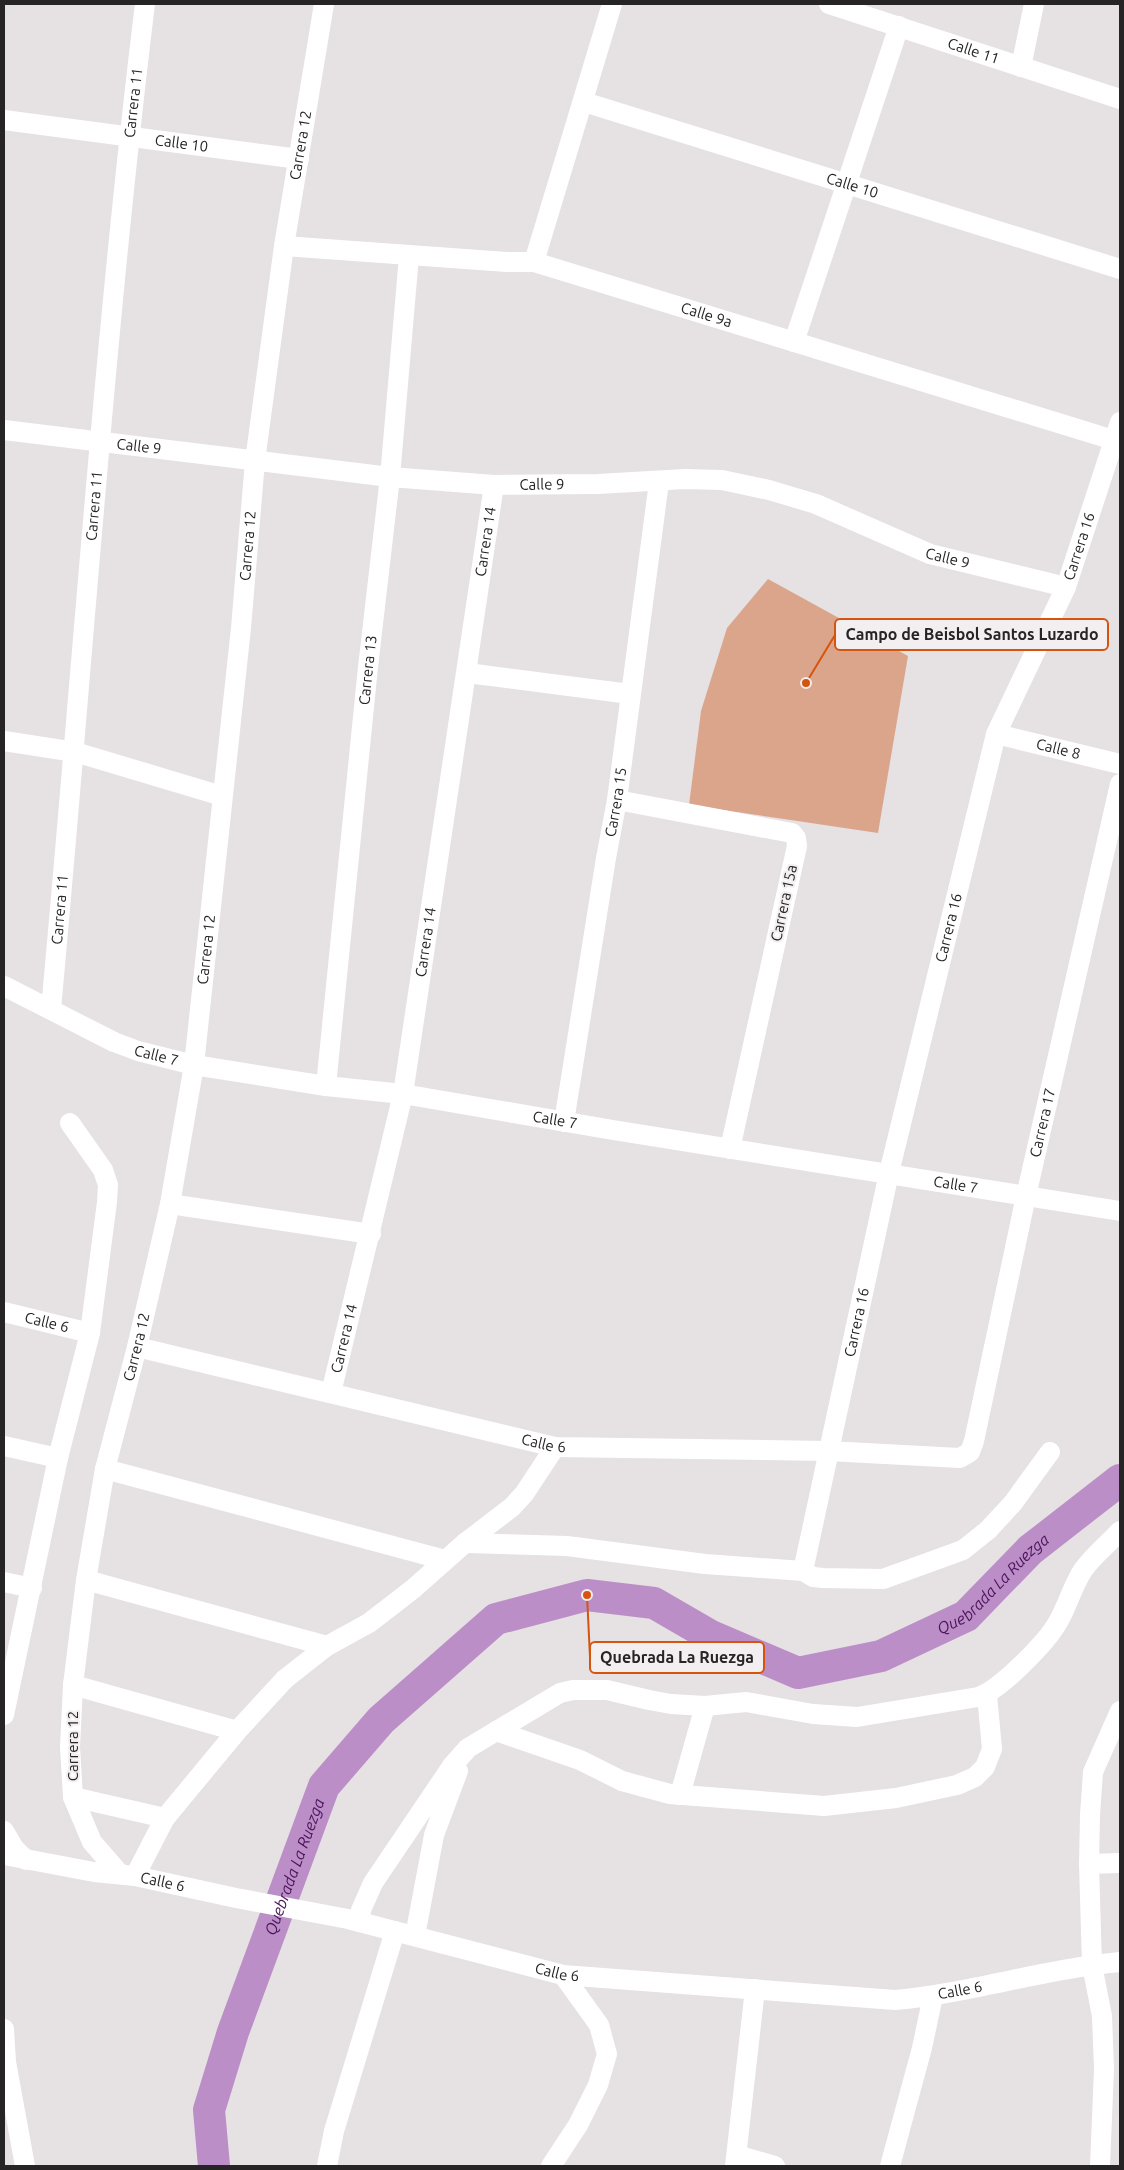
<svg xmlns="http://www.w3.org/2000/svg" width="1124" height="2170" viewBox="0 0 1124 2170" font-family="Ubuntu,sans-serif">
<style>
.green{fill:#dba58c}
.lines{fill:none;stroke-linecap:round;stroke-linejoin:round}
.river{stroke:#bb8ec8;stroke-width:32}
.minor{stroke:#fff;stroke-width:20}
.labels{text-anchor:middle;stroke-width:4;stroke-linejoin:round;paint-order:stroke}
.street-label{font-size:15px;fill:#262425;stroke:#f3eeef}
.water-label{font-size:16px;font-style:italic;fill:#4b1359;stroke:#f3eeef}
.leader{fill:none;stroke:#d5540e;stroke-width:2}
.callout-dot{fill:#d5540e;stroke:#f3eeef;stroke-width:2}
.callout{fill:#f3eeef;stroke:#d5540e;stroke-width:2}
.callout-label{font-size:16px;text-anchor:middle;font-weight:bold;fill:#262425}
</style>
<rect width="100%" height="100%" fill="#e6e1e2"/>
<!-- green -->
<path class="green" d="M768,579L908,656L878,833L689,805L701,711L727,628Z"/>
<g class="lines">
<!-- river -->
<path class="river" id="s1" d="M214,2166L209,2110L233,2032L324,1786L381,1720L496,1619L587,1595L654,1603L711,1636L798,1673L881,1656L966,1616L1030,1550L1120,1480"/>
<!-- minor -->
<g class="minor">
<path id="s2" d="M829,4L1120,99"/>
<path d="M1021,67L1034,4"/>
<path id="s3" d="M584,102L1120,269"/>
<path id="s4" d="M4,120L299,159"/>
<path id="s5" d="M284,246L507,262H534L1120,442"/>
<path d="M534,262L612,4"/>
<path d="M794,342L899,26"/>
<path id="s6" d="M4,430L390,477L494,485L598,484L685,479L722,480L769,490L816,504L930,554L1066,587"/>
<path d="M467,673L630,694"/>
<path id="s7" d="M996,734L1120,764"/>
<path d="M4,741L75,752L222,796"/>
<path d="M617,800L792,833L796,838L797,846L730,1149"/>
<path id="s8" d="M4,986L114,1042L138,1051L194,1065L326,1086L403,1094L613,1130L1120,1211"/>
<path id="s9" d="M51,1009C82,674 104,338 145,4"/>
<path id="s10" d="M326,1086L368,667L390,477L409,256"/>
<path id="s11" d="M564,1122L606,858L617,800L659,482"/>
<path d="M170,1204L371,1234"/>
<path id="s12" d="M4,1312L90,1333"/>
<path id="s13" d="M137,1347L555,1447L828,1451L960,1458L970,1452L974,1441L1026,1196L1120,784"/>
<path id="s14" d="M331,1393L403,1094L494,485"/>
<path d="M4,1446L58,1458"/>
<path d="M105,1469L445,1560"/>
<path id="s15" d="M465,1543L567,1546L705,1564L803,1571L889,1173L996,734L1066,587L1120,422"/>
<path d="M803,1571L813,1577L823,1578L883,1579L963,1550L988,1530L1013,1503L1050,1452"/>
<path d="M86,1580L327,1646"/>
<path d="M4,1582L32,1588"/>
<path d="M73,1685L237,1731"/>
<path d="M4,1715L58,1458L90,1333L107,1202L108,1185L103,1170L70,1123"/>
<path d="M496,1731L580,1760L622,1781L670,1794L824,1806L896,1798L957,1785L975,1777L985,1767L992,1749L987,1695"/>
<path d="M680,1795L705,1706"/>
<path d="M73,1797L165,1818"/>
<path d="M4,1831L14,1848L26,1860"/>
<path id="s16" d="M4,1855L94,1872L135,1876L236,1898L348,1919L563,1975L895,2000C971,1993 1044,1969 1120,1962"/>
<path d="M1089,1864L1120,1863"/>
<path id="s17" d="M120,1874L92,1842L73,1797L70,1747L73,1685L86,1580L105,1469L137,1347L170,1204L194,1065L241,628L255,461L284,246L324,4"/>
<path d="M135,1876L165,1818L237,1731L285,1679L327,1646L369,1623L413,1589L465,1543L512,1507L524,1494L555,1447"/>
<path d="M360,1922L361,1910L373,1883L452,1766L468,1748L560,1693L573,1690H607L649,1700L671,1704L705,1706L746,1702L813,1714L857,1717L978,1697C999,1691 1047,1642 1058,1622C1068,1605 1072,1587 1083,1570C1093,1556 1108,1544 1120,1531"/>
<path d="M415,1936L434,1835L458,1771"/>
<path d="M4,2029L6,2062"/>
<path d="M4,2062H6L25,2166"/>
<path d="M737,2155L775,2166"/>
<path d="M327,2166L334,2131L395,1931"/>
<path d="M551,2166L578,2125L598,2085L607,2054L599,2025L563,1975"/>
<path d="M735,2166L755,1989"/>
<path d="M890,2166L922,2048L933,1996"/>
<path d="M1100,2166L1104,2069L1102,2016L1092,1965L1089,1864L1090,1815L1093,1772L1120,1711"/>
</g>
</g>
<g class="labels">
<!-- street labels -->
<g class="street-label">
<text dy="5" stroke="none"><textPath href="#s2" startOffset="152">Calle 11</textPath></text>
<text dy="5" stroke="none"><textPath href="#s9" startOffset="910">Carrera 11</textPath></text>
<text dy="5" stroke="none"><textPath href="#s4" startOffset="179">Calle 10</textPath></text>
<text dy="5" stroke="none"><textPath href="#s17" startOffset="1762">Carrera 12</textPath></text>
<text dy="5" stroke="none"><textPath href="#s3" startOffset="281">Calle 10</textPath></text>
<text dy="5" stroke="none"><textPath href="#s5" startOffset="431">Calle 9a</textPath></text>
<text dy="5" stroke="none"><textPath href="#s6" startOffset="136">Calle 9</textPath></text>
<text dy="5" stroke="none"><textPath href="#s6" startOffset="541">Calle 9</textPath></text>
<text dy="5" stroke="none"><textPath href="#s9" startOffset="505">Carrera 11</textPath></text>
<text dy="5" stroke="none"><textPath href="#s14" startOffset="866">Carrera 14</textPath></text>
<text dy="5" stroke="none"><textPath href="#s17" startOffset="1358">Carrera 12</textPath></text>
<text dy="5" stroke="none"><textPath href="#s15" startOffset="1404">Carrera 16</textPath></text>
<text dy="5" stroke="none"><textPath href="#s6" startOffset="961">Calle 9</textPath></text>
<text dy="5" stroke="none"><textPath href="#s10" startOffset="418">Carrera 13</textPath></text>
<text dy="5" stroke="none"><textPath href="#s7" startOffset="64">Calle 8</textPath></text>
<text dy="5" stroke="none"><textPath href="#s11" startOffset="324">Carrera 15</textPath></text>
<text transform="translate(784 903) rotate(-78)" y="5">Carrera 15a</text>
<text dy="5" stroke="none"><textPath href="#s9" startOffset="100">Carrera 11</textPath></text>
<text dy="5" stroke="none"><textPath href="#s15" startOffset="999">Carrera 16</textPath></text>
<text dy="5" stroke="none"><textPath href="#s14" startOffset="461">Carrera 14</textPath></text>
<text dy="5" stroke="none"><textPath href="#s17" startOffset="952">Carrera 12</textPath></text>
<text dy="5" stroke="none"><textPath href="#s8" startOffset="168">Calle 7</textPath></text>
<text dy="5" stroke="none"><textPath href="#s8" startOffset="572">Calle 7</textPath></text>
<text dy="5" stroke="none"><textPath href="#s13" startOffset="1184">Carrera 17</textPath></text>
<text dy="5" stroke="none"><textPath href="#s8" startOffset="978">Calle 7</textPath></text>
<text dy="5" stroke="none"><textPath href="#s15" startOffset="594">Carrera 16</textPath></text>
<text dy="5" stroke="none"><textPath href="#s12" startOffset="44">Calle 6</textPath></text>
<text dy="5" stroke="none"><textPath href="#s14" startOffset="56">Carrera 14</textPath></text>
<text dy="5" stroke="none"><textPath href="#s17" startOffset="548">Carrera 12</textPath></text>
<text dy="5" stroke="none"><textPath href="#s13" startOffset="418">Calle 6</textPath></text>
<text transform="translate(73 1746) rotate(-90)" y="5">Carrera 12</text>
<text dy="5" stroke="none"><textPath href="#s16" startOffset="161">Calle 6</textPath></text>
<text dy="5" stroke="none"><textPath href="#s16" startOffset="566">Calle 6</textPath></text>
<text dy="5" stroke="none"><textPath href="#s16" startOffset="971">Calle 6</textPath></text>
</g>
<!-- water labels -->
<g class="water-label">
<text dy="6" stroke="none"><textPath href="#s1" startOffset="1182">Quebrada La Ruezga</textPath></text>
<text dy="6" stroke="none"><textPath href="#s1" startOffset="314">Quebrada La Ruezga</textPath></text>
</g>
</g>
<!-- callouts -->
<path class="leader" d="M806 683L835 635M587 1595L590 1657"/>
<g class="callout-dot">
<circle cx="806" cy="683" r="5"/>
<circle cx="587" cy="1595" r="5"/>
</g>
<g class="callout">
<rect x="835" y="619" width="273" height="31" rx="5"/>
<rect x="590" y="1642" width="174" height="31" rx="5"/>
</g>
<g class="callout-label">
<text x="972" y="640">Campo de Beisbol Santos Luzardo</text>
<text x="677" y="1663">Quebrada La Ruezga</text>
</g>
<!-- border -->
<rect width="1124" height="2170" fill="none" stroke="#262425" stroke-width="10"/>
</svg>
